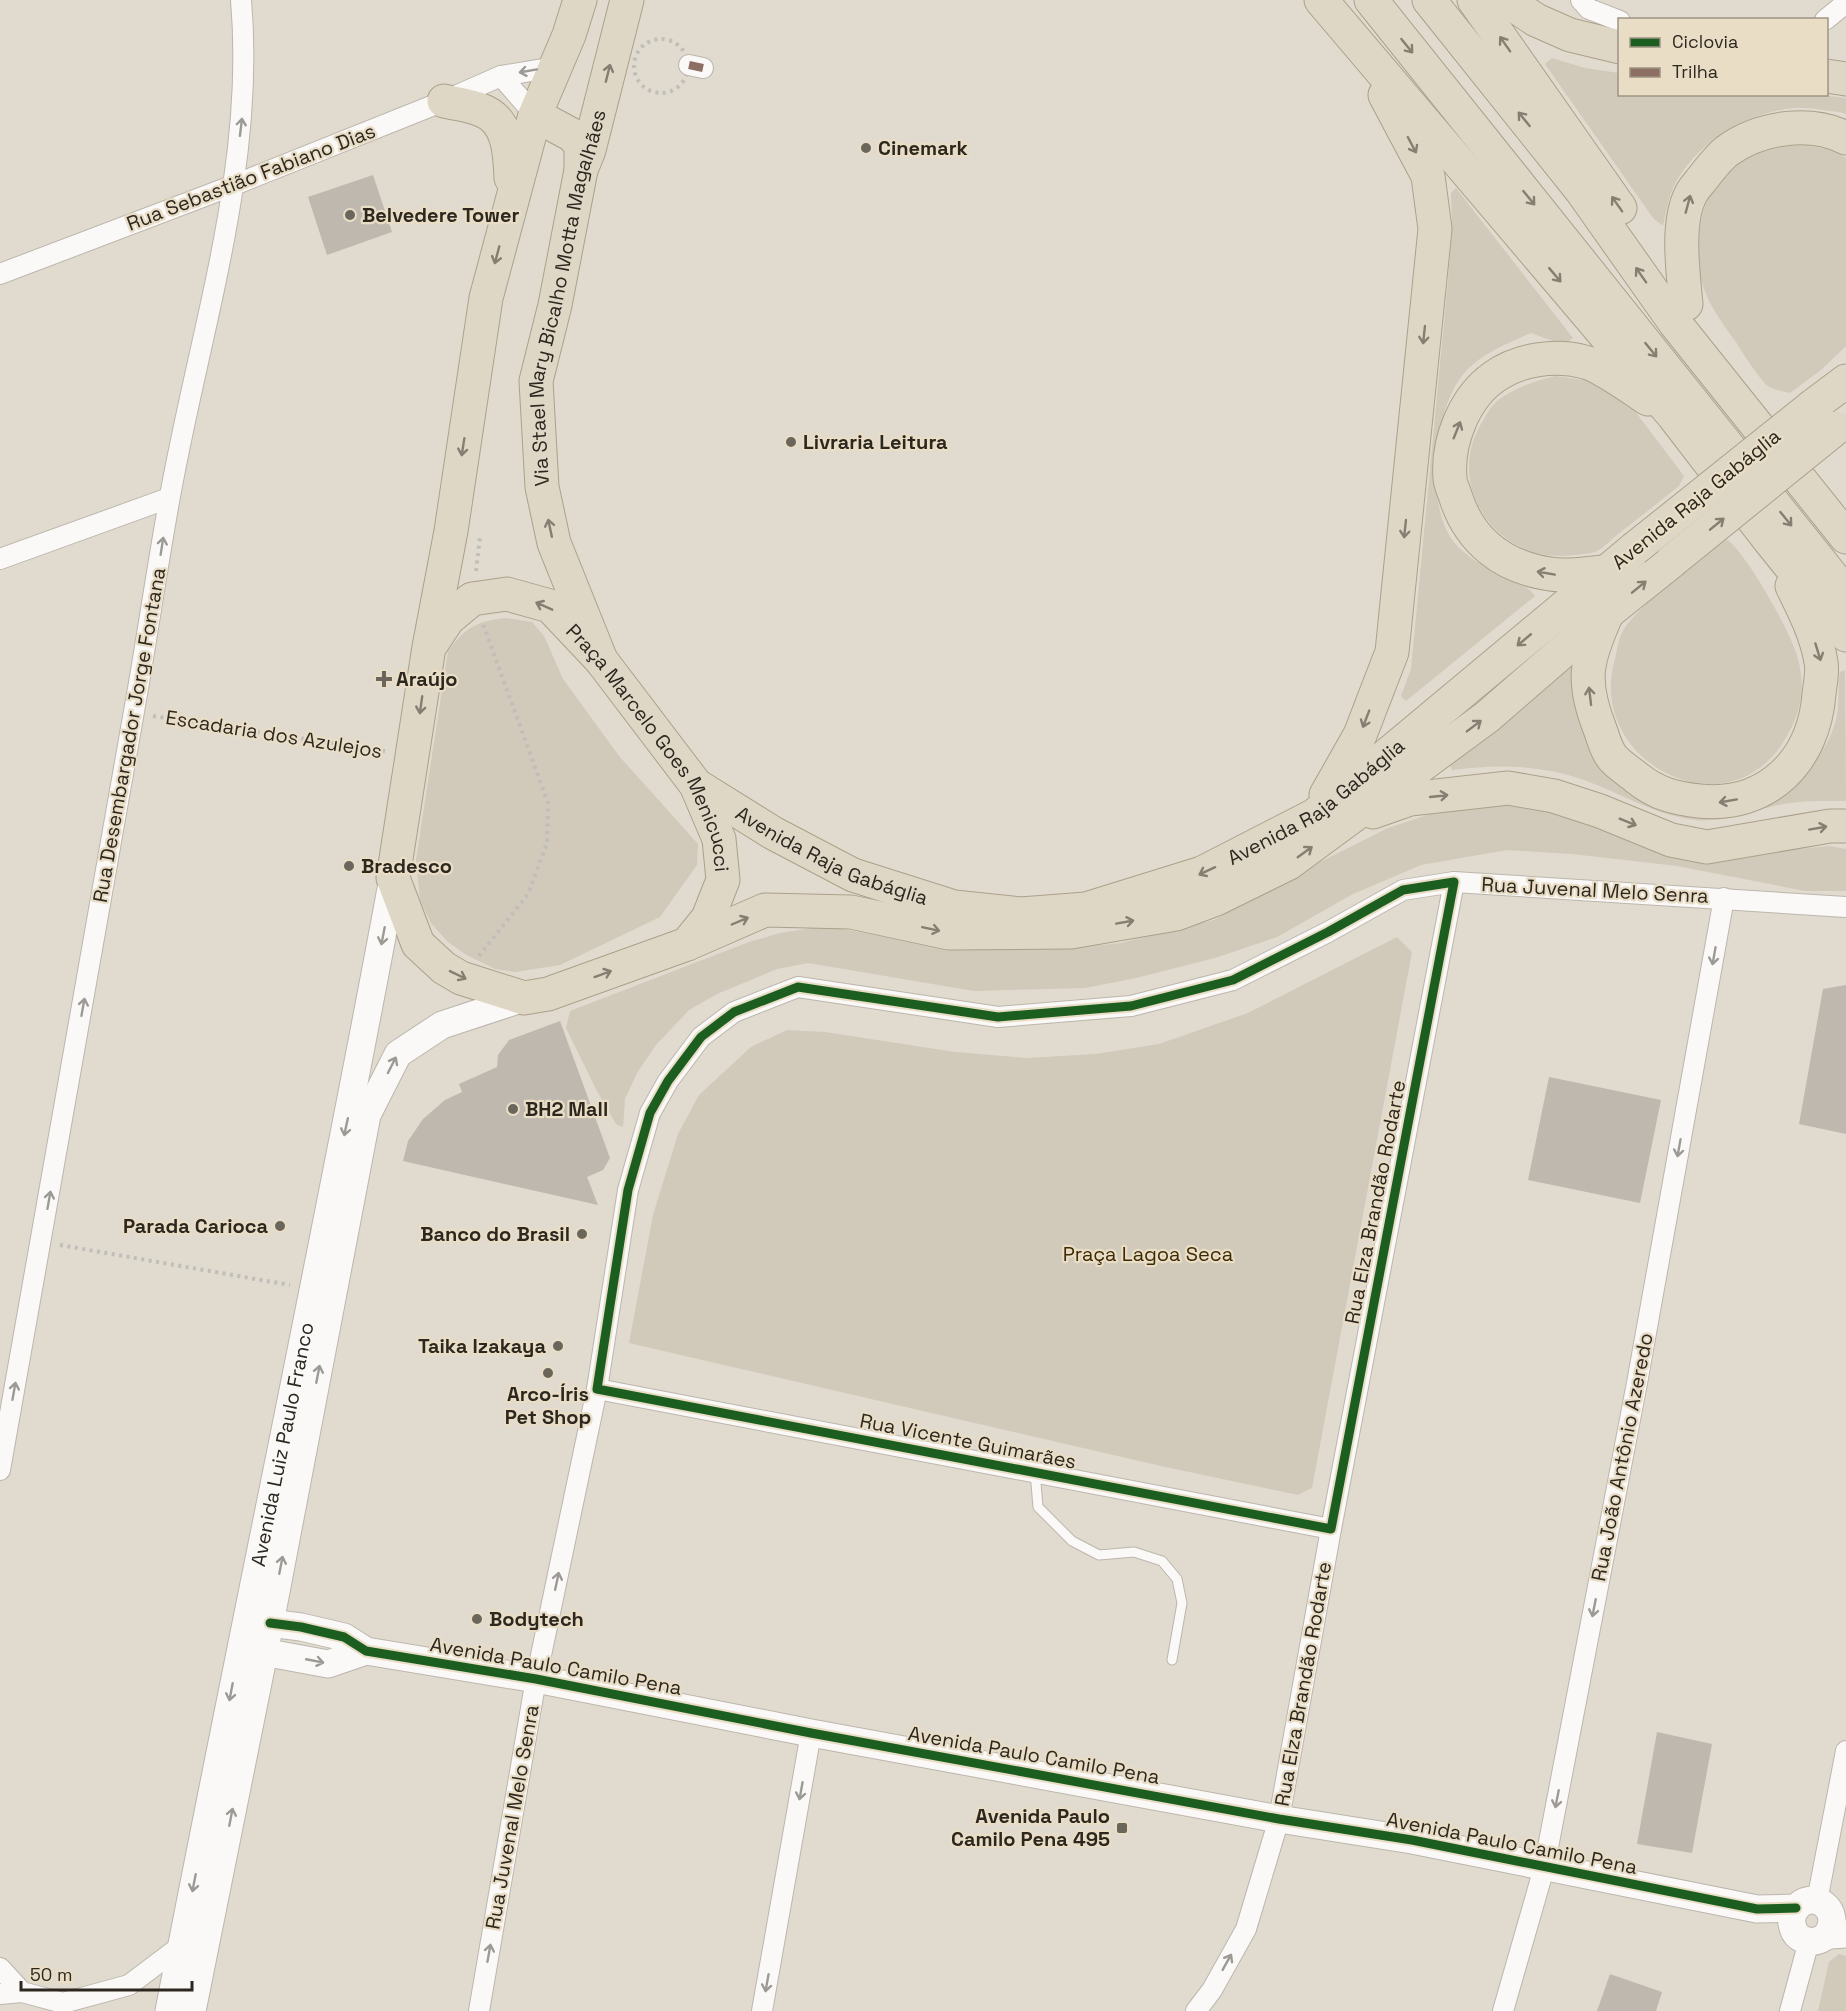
<svg xmlns="http://www.w3.org/2000/svg" width="1846" height="2011" viewBox="0 0 1846 2011" font-family="'Space Grotesk',sans-serif">
<style>
.green{fill:#d1c9ba}
.building{fill:#beb8af}
.lines{fill:none;stroke-linecap:round;stroke-linejoin:round}
.lane-casing{stroke:#bcb6ad;stroke-width:11}
.street-casing{stroke:#bcb6ad;stroke-width:22}
.secondary-casing{stroke:#bcb6ad;stroke-width:29}
.highway-casing{stroke:#aba18a;stroke-width:35}
.path{stroke:#bfbeb9;stroke-width:4;stroke-dasharray:3 4.5;stroke-linecap:butt}
.lane{stroke:#faf9f8;stroke-width:9}
.street{stroke:#faf9f8;stroke-width:20}
.secondary{stroke:#faf9f8;stroke-width:27}
.highway{stroke:#ded7c6;stroke-width:33}
.highway-bridge-casing{stroke:#aba18a;stroke-width:35;stroke-linecap:butt}
.highway-bridge{stroke:#ded7c6;stroke-width:33}
.quiet{stroke:#8d6e63;stroke-width:8;stroke-dasharray:15 8;stroke-linecap:butt}
.cycleway-casing{stroke:#e9ddc6;stroke-width:13}
.cycleway{stroke:#1b5e20;stroke-width:9}
.oneway{stroke:#857f72}
.oneway2{stroke:#9d9a96}
.poi-dot{fill:#6b665c;stroke:#e9ddc6;stroke-width:2}
.labels{text-anchor:middle;stroke-width:4.5;stroke-linejoin:round;paint-order:stroke}
.poi-label{font-size:20px;font-weight:bold;fill:#2c271f;stroke:#e9ddc6;text-anchor:start}
.street-label{font-size:20px;fill:#2c271f;stroke:#e9ddc6}
.park-label{font-size:20px;fill:#3b2a02;stroke:#e9ddc6}
</style>
<rect width="100%" height="100%" fill="#e1dace"/>
<!-- green -->
<g class="green">
<path d="M1552,58L1585,68L1619,73L1620,94H1813L1846,98V114L1840,112C1825,111 1809,107 1794,108C1746,113 1700,140 1676,182C1669,194 1666,212 1663,226L1653,218L1545,64Z"/>
<path d="M1806,145L1831,150L1846,158V346L1822,369L1790,393C1783,391 1773,390 1768,386C1760,380 1742,352 1736,342C1723,324 1708,304 1702,283C1697,267 1697,249 1699,233C1706,172 1749,146 1806,145Z"/>
<path d="M1456,188L1573,338L1564,345L1531,333C1509,343 1486,351 1468,369C1433,403 1424,502 1453,541C1465,556 1484,567 1501,575C1514,582 1526,584 1535,596L1406,701L1401,696L1411,669L1448,280L1452,227L1451,193Z"/>
<path d="M1555,376L1590,381L1628,402L1684,476L1679,486C1659,502 1639,518 1618,534C1612,539 1604,548 1597,551C1590,554 1581,554 1574,555C1501,566 1443,489 1481,424C1486,416 1490,407 1497,401C1514,388 1535,381 1555,376Z"/>
<path d="M1726,539C1745,550 1793,636 1798,659C1806,690 1801,713 1784,741C1727,834 1585,762 1615,659C1617,650 1619,636 1624,629C1633,615 1647,604 1659,593C1681,574 1703,556 1726,539Z"/>
<path d="M507,618L532,622L544,636L563,679L619,756L698,844L697,865L660,917L560,965L515,972L495,969L465,954L448,942L431,923L420,900L416,860L448,651C466,627 477,621 507,618Z"/>
<path d="M1568,661L1578,662L1631,792L1793,785C1814,764 1834,741 1838,709C1839,697 1838,684 1840,672L1845,670L1846,801C1823,801 1800,800 1778,805C1749,812 1720,825 1689,819C1650,813 1615,790 1578,778C1536,764 1495,765 1452,770L1450,765Z"/>
<path d="M1517,804L1759,853L1829,846L1846,849V891H1805L1677,866L1572,854L1507,850L1421,865L1353,894L1277,937L1215,958L1136,978L1085,988L974,991L808,963L777,969L717,994L689,1010L656,1045L637,1073L625,1099L623,1127L616,1124L597,1091L566,1028L570,1011L749,942L780,933L824,926L883,936L990,950L1091,946L1121,943L1214,920L1302,871L1388,828L1454,806Z"/>
<path d="M1397,937L1412,952L1312,1488L1298,1495L1161,1466L629,1343L653,1215L678,1134L699,1095L751,1047L787,1030L825,1032L955,1052L1027,1058L1096,1054L1159,1044L1248,1013Z"/>
<path d="M1839,1954L1846,1956V2011H1818L1829,1962Z"/>
</g>
<!-- building -->
<g class="building">
<path d="M373,175L392,232L327,255L308,197Z"/>
<path d="M1846,985V1134L1799,1124L1823,989Z"/>
<path d="M560,1021L610,1158L603,1170L587,1177L598,1205L403,1161L408,1141L423,1119L445,1100L462,1092L459,1084L497,1067L498,1055L509,1040Z"/>
<path d="M1549,1077L1661,1100L1640,1203L1528,1180Z"/>
<path d="M1657,1732L1712,1744L1692,1853L1637,1844Z"/>
<path d="M1610,1974L1662,1992L1656,2011H1597Z"/>
</g>
<g class="lines">
<defs>
<path id="lane" d="M1035,1472L1038,1507L1072,1541L1099,1555L1134,1552L1162,1561L1177,1579L1182,1603L1172,1660"/>
<g id="street">
<path d="M1581,0L1589,9L1620,21"/>
<path d="M1825,20L1846,3"/>
<path d="M689,65L703,68"/>
<path d="M501,76L535,115"/>
<path d="M0,274L234,185L444,101L501,76L555,67"/>
<path d="M0,559L169,498"/>
<path d="M597,1389L1331,1529"/>
<path d="M0,1470C46,1219 90,968 133,717C146,645 156,574 169,502C198,336 256,170 241,0"/>
<path d="M1817,1901L1846,1751"/>
<path d="M0,1968L22,1992L63,2003L129,1985L182,1945"/>
<path d="M0,1994L22,1992"/>
<path d="M479,2011L536,1679L597,1389L628,1190L650,1113L668,1081L701,1037L734,1012L798,987L998,1017L1131,1006L1233,980L1328,932L1403,890L1454,882L1846,907"/>
<path d="M762,2011L811,1733"/>
<path d="M1196,2011L1212,1990L1246,1929L1279,1819L1331,1529L1454,882"/>
<path d="M1503,2011L1544,1868L1637,1383L1724,898"/>
<path d="M1790,2011L1809,1941"/>
</g>
<g id="secondary">
<path d="M270,1623L301,1627L344,1637L366,1651L536,1679L811,1733L1279,1819L1412,1840L1757,1909L1796,1908"/>
<path d="M247,1646L263,1652L328,1664L366,1651"/>
<path d="M1826,1936C1846,1910 1810,1886 1795,1910C1791,1916 1791,1922 1793,1928C1796,1939 1809,1944 1819,1940C1822,1939 1824,1937 1827,1936C1833,1934 1840,1935 1846,1934"/>
<path id="s1" d="M169,2011C242,1633 323,1257 393,878"/>
<path d="M192,2011L270,1623L367,1115L398,1054L442,1025L524,998"/>
</g>
<g id="highway">
<path d="M580,0L569,35L535,115L486,298L451,531L429,647L393,878L418,944L444,968L461,978L524,998L548,994L687,944L765,910L851,912L949,933L1071,932L1176,914L1216,899L1289,863L1487,717L1607,613L1672,561"/>
<path d="M1321,0L1673,415L1770,541L1846,635"/>
<path d="M1371,0L1846,594"/>
<path d="M1429,0L1581,190L1675,323L1846,537"/>
<path d="M1474,0L1620,208"/>
<path d="M1506,0L1536,20L1570,35L1620,47"/>
<path d="M1826,76L1846,79"/>
<path d="M444,101C456,104 470,105 481,110C509,120 510,153 511,178"/>
<path d="M535,115L572,135L581,145V170"/>
<path d="M1686,304C1683,272 1676,222 1691,194C1694,188 1699,183 1702,179C1709,170 1718,158 1727,151C1760,127 1810,120 1846,138"/>
<path d="M1814,405L1846,381"/>
<path d="M1604,572C1587,573 1567,577 1550,574C1503,567 1469,541 1455,495C1453,489 1450,483 1450,478C1447,442 1464,398 1494,377C1519,359 1556,354 1585,362C1601,366 1633,389 1648,399"/>
<path d="M1606,616C1586,661 1581,681 1600,729C1603,737 1605,746 1610,754C1615,763 1629,771 1637,778C1657,794 1674,798 1699,801C1768,808 1814,760 1819,694C1820,684 1823,672 1821,662C1817,636 1804,610 1792,586"/>
<path id="s2" d="M432,643L448,619L472,599L507,594L550,606L601,660L696,785L719,839L723,880L708,918L687,944"/>
<path id="s3" d="M601,660L554,543L542,487L536,381L555,305L581,170L589,150L627,0"/>
<path id="s4" d="M696,785L773,833L853,875L954,907L1021,914L1086,909L1202,873L1315,815L1634,549"/>
<path d="M1326,795L1360,735L1392,652L1435,229L1428,176L1385,95"/>
<path d="M1373,812L1410,799L1508,788L1554,796L1600,811L1671,840L1707,847L1830,826H1846"/>
</g>
</defs>
<!-- lane casing -->
<use href="#lane" class="lane-casing"/>
<!-- street casing -->
<use href="#street" class="street-casing"/>
<!-- secondary casing -->
<use href="#secondary" class="secondary-casing"/>
<!-- highway casing -->
<use href="#highway" class="highway-casing"/>
<!-- path -->
<g class="path">
<circle cx="661" cy="66" r="27"/>
<path d="M476,571L480,537"/>
<path d="M153,716L385,751"/>
<path d="M479,956L528,894L547,843L548,803L483,624"/>
<path d="M60,1245L290,1285"/>
</g>
<!-- lane -->
<use href="#lane" class="lane"/>
<!-- street -->
<use href="#street" class="street"/>
<!-- secondary -->
<use href="#secondary" class="secondary"/>
<!-- highway -->
<use href="#highway" class="highway"/>
<defs>
<g id="highway-bridge">
<path d="M1634,549L1814,405"/>
<path d="M1672,561L1836,428"/>
</g>
</defs>
<!-- highway-bridge casing -->
<use href="#highway-bridge" class="highway-bridge-casing"/>
<!-- highway-bridge -->
<use href="#highway-bridge" class="highway-bridge"/>
<!-- quiet -->
<path class="quiet" d="M689,65L703,68"/>
<defs>
<g id="cycleway">
<path d="M1454,882L1331,1529L597,1389L628,1190L650,1113L668,1081L701,1037L734,1012L798,987L998,1017L1131,1006L1233,980L1328,932L1403,890Z"/>
<path d="M270,1623L301,1627L344,1637L366,1651L536,1679L811,1733L1279,1819L1412,1840L1757,1909L1796,1908"/>
</g>
</defs>
<!-- cycleway casing -->
<use href="#cycleway" class="cycleway-casing"/>
<!-- cycleway -->
<use href="#cycleway" class="cycleway"/>
</g>
<!-- one-way arrows -->
<defs><path id="oneway-shaft" d="M-6 0H5M1.5-3L5.5 0L1.5 3" fill="none" stroke-width="1.6" stroke-linecap="round" stroke-linejoin="round" transform="scale(1.5)"/></defs>
<g class="oneway">
<use href="#oneway-shaft" transform="translate(1505 44) rotate(-125)"/>
<use href="#oneway-shaft" transform="translate(1407 46) rotate(51)"/>
<use href="#oneway-shaft" transform="translate(608 73) rotate(-76)"/>
<use href="#oneway-shaft" transform="translate(1524 119) rotate(-129)"/>
<use href="#oneway-shaft" transform="translate(1412 145) rotate(62)"/>
<use href="#oneway-shaft" transform="translate(1529 198) rotate(51)"/>
<use href="#oneway-shaft" transform="translate(1617 204) rotate(-125)"/>
<use href="#oneway-shaft" transform="translate(1688 204) rotate(-75)"/>
<use href="#oneway-shaft" transform="translate(497 255) rotate(105)"/>
<use href="#oneway-shaft" transform="translate(1555 275) rotate(50)"/>
<use href="#oneway-shaft" transform="translate(1641 275) rotate(-125)"/>
<use href="#oneway-shaft" transform="translate(1424 335) rotate(96)"/>
<use href="#oneway-shaft" transform="translate(1651 350) rotate(51)"/>
<use href="#oneway-shaft" transform="translate(1457 430) rotate(-68)"/>
<use href="#oneway-shaft" transform="translate(463 447) rotate(99)"/>
<use href="#oneway-shaft" transform="translate(1786 519) rotate(51)"/>
<use href="#oneway-shaft" transform="translate(1717 524) rotate(-39)"/>
<use href="#oneway-shaft" transform="translate(550 528) rotate(-102)"/>
<use href="#oneway-shaft" transform="translate(1405 529) rotate(96)"/>
<use href="#oneway-shaft" transform="translate(1546 573) rotate(-170)"/>
<use href="#oneway-shaft" transform="translate(1639 587) rotate(-39)"/>
<use href="#oneway-shaft" transform="translate(544 606) rotate(-156)"/>
<use href="#oneway-shaft" transform="translate(1524 640) rotate(140)"/>
<use href="#oneway-shaft" transform="translate(1818 652) rotate(73)"/>
<use href="#oneway-shaft" transform="translate(1590 696) rotate(-97)"/>
<use href="#oneway-shaft" transform="translate(421 705) rotate(98)"/>
<use href="#oneway-shaft" transform="translate(1366 719) rotate(111)"/>
<use href="#oneway-shaft" transform="translate(1474 726) rotate(-37)"/>
<use href="#oneway-shaft" transform="translate(1439 796) rotate(-6)"/>
<use href="#oneway-shaft" transform="translate(1728 801) rotate(170)"/>
<use href="#oneway-shaft" transform="translate(1628 822) rotate(22)"/>
<use href="#oneway-shaft" transform="translate(1818 828) rotate(-10)"/>
<use href="#oneway-shaft" transform="translate(1305 852) rotate(-36)"/>
<use href="#oneway-shaft" transform="translate(1207 871) rotate(155)"/>
<use href="#oneway-shaft" transform="translate(740 921) rotate(-23)"/>
<use href="#oneway-shaft" transform="translate(1125 922) rotate(-10)"/>
<use href="#oneway-shaft" transform="translate(931 929) rotate(12)"/>
<use href="#oneway-shaft" transform="translate(603 974) rotate(-20)"/>
<use href="#oneway-shaft" transform="translate(458 975) rotate(26)"/>
</g>
<g class="oneway2">
<use href="#oneway-shaft" transform="translate(528 71) rotate(170)"/>
<use href="#oneway-shaft" transform="translate(241 127) rotate(-83)"/>
<use href="#oneway-shaft" transform="translate(162 546) rotate(-81)"/>
<use href="#oneway-shaft" transform="translate(383 936) rotate(101)"/>
<use href="#oneway-shaft" transform="translate(1714 956) rotate(100)"/>
<use href="#oneway-shaft" transform="translate(83 1007) rotate(-80)"/>
<use href="#oneway-shaft" transform="translate(392 1065) rotate(-63)"/>
<use href="#oneway-shaft" transform="translate(346 1127) rotate(102)"/>
<use href="#oneway-shaft" transform="translate(1679 1148) rotate(100)"/>
<use href="#oneway-shaft" transform="translate(49 1200) rotate(-80)"/>
<use href="#oneway-shaft" transform="translate(318 1374) rotate(-79)"/>
<use href="#oneway-shaft" transform="translate(14 1391) rotate(-80)"/>
<use href="#oneway-shaft" transform="translate(281 1565) rotate(-79)"/>
<use href="#oneway-shaft" transform="translate(557 1581) rotate(-78)"/>
<use href="#oneway-shaft" transform="translate(1594 1608) rotate(101)"/>
<use href="#oneway-shaft" transform="translate(315 1661) rotate(11)"/>
<use href="#oneway-shaft" transform="translate(231 1692) rotate(101)"/>
<use href="#oneway-shaft" transform="translate(801 1791) rotate(100)"/>
<use href="#oneway-shaft" transform="translate(1557 1799) rotate(101)"/>
<use href="#oneway-shaft" transform="translate(231 1817) rotate(-79)"/>
<use href="#oneway-shaft" transform="translate(194 1883) rotate(101)"/>
<use href="#oneway-shaft" transform="translate(489 1953) rotate(-80)"/>
<use href="#oneway-shaft" transform="translate(1227 1962) rotate(-61)"/>
<use href="#oneway-shaft" transform="translate(767 1983) rotate(100)"/>
</g>
<!-- markers -->
<g class="poi-dot">
<circle cx="866" cy="148" r="6"/>
<circle cx="350" cy="215" r="6"/>
<circle cx="791" cy="442" r="6"/>
<path d="M381 670h6v6h6v6h-6v6h-6v-6h-6v-6h6z"/>
<circle cx="349" cy="866" r="6"/>
<circle cx="513" cy="1109" r="6"/>
<circle cx="280" cy="1226" r="6"/>
<circle cx="582" cy="1234" r="6"/>
<circle cx="558" cy="1346" r="6"/>
<circle cx="548" cy="1373" r="6"/>
<circle cx="477" cy="1619" r="6"/>
<rect x="1116" y="1822" width="12" height="12" rx="3"/>
</g>
<g class="labels">
<!-- poi labels -->
<g class="poi-label">
<text x="878" y="155">Cinemark</text>
<text x="362" y="222">Belvedere Tower</text>
<text x="803" y="449">Livraria Leitura</text>
<text x="396" y="686">Araújo</text>
<text x="361" y="873">Bradesco</text>
<text x="525" y="1116">BH2 Mall</text>
<text x="268" y="1233" text-anchor="end">Parada Carioca</text>
<text x="570" y="1241" text-anchor="end">Banco do Brasil</text>
<text x="546" y="1353" text-anchor="end">Taika Izakaya</text>
<text x="548" y="1401" text-anchor="middle">Arco-Íris<tspan x="548" dy="23">Pet Shop</tspan></text>
<text x="489" y="1626">Bodytech</text>
<text x="1110" y="1823" text-anchor="end">Avenida Paulo<tspan x="1110" dy="23">Camilo Pena 495</tspan></text>
</g>
<!-- street labels -->
<g class="street-label">
<text transform="translate(251 177) rotate(-21)" y="7">Rua Sebastião Fabiano Dias</text>
<text dy="7" stroke="none"><textPath href="#s3" startOffset="376">Via Stael Mary Bicalho Motta Magalhães</textPath></text>
<text transform="translate(1696 499) rotate(-39)" y="7">Avenida Raja Gabáglia</text>
<text transform="translate(274 734) rotate(9)" y="7">Escadaria dos Azulejos</text>
<text transform="translate(129 735) rotate(-80)" y="7">Rua Desembargador Jorge Fontana</text>
<text dy="7" stroke="none"><textPath href="#s2" startOffset="316">Praça Marcelo Goes Menicucci</textPath></text>
<text dy="7" stroke="none"><textPath href="#s4" startOffset="676">Avenida Raja Gabáglia</textPath></text>
<text dy="7" stroke="none"><textPath href="#s4" startOffset="154">Avenida Raja Gabáglia</textPath></text>
<text transform="translate(1595 890) rotate(3)" y="7">Rua Juvenal Melo Senra</text>
<text transform="translate(1375 1202) rotate(-79)" y="7">Rua Elza Brandão Rodarte</text>
<text transform="translate(968 1441) rotate(11)" y="7">Rua Vicente Guimarães</text>
<text dy="7" stroke="none"><textPath href="#s1" startOffset="578">Avenida Luiz Paulo Franco</textPath></text>
<text transform="translate(1622 1457) rotate(-79)" y="7">Rua João Antônio Azeredo</text>
<text transform="translate(556 1666) rotate(10)" y="7">Avenida Paulo Camilo Pena</text>
<text transform="translate(1303 1684) rotate(-80)" y="7">Rua Elza Brandão Rodarte</text>
<text transform="translate(1034 1755) rotate(10)" y="7">Avenida Paulo Camilo Pena</text>
<text transform="translate(512 1817) rotate(-80)" y="7">Rua Juvenal Melo Senra</text>
<text transform="translate(1512 1843) rotate(11)" y="7">Avenida Paulo Camilo Pena</text>
</g>
<!-- park labels -->
<g class="park-label">
<text x="1148" y="1261">Praça Lagoa Seca</text>
</g>
</g>
<!-- legend -->
<rect x="1618" y="18" width="210" height="78" fill="#e9ddc6" stroke="#9d9483" stroke-width="1.5"/>
<rect x="1630" y="38" width="30" height="9" fill="#1b5e20" stroke="#9d9483" stroke-width="1.5"/>
<text x="1672" y="48" font-size="18" fill="#2c271f">Ciclovia</text>
<rect x="1630" y="68" width="30" height="9" fill="#8d6e63" stroke="#9d9483" stroke-width="1.5"/>
<text x="1672" y="78" font-size="18" fill="#2c271f">Trilha</text>
<!-- scale -->
<path d="M21 1981v9h171v-9" fill="none" stroke="#2c271f" stroke-width="3"/>
<text x="30" y="1981" font-size="18" fill="#2c271f" stroke="#e9ddc6" stroke-width="4.5" paint-order="stroke">50 m</text>
</svg>
